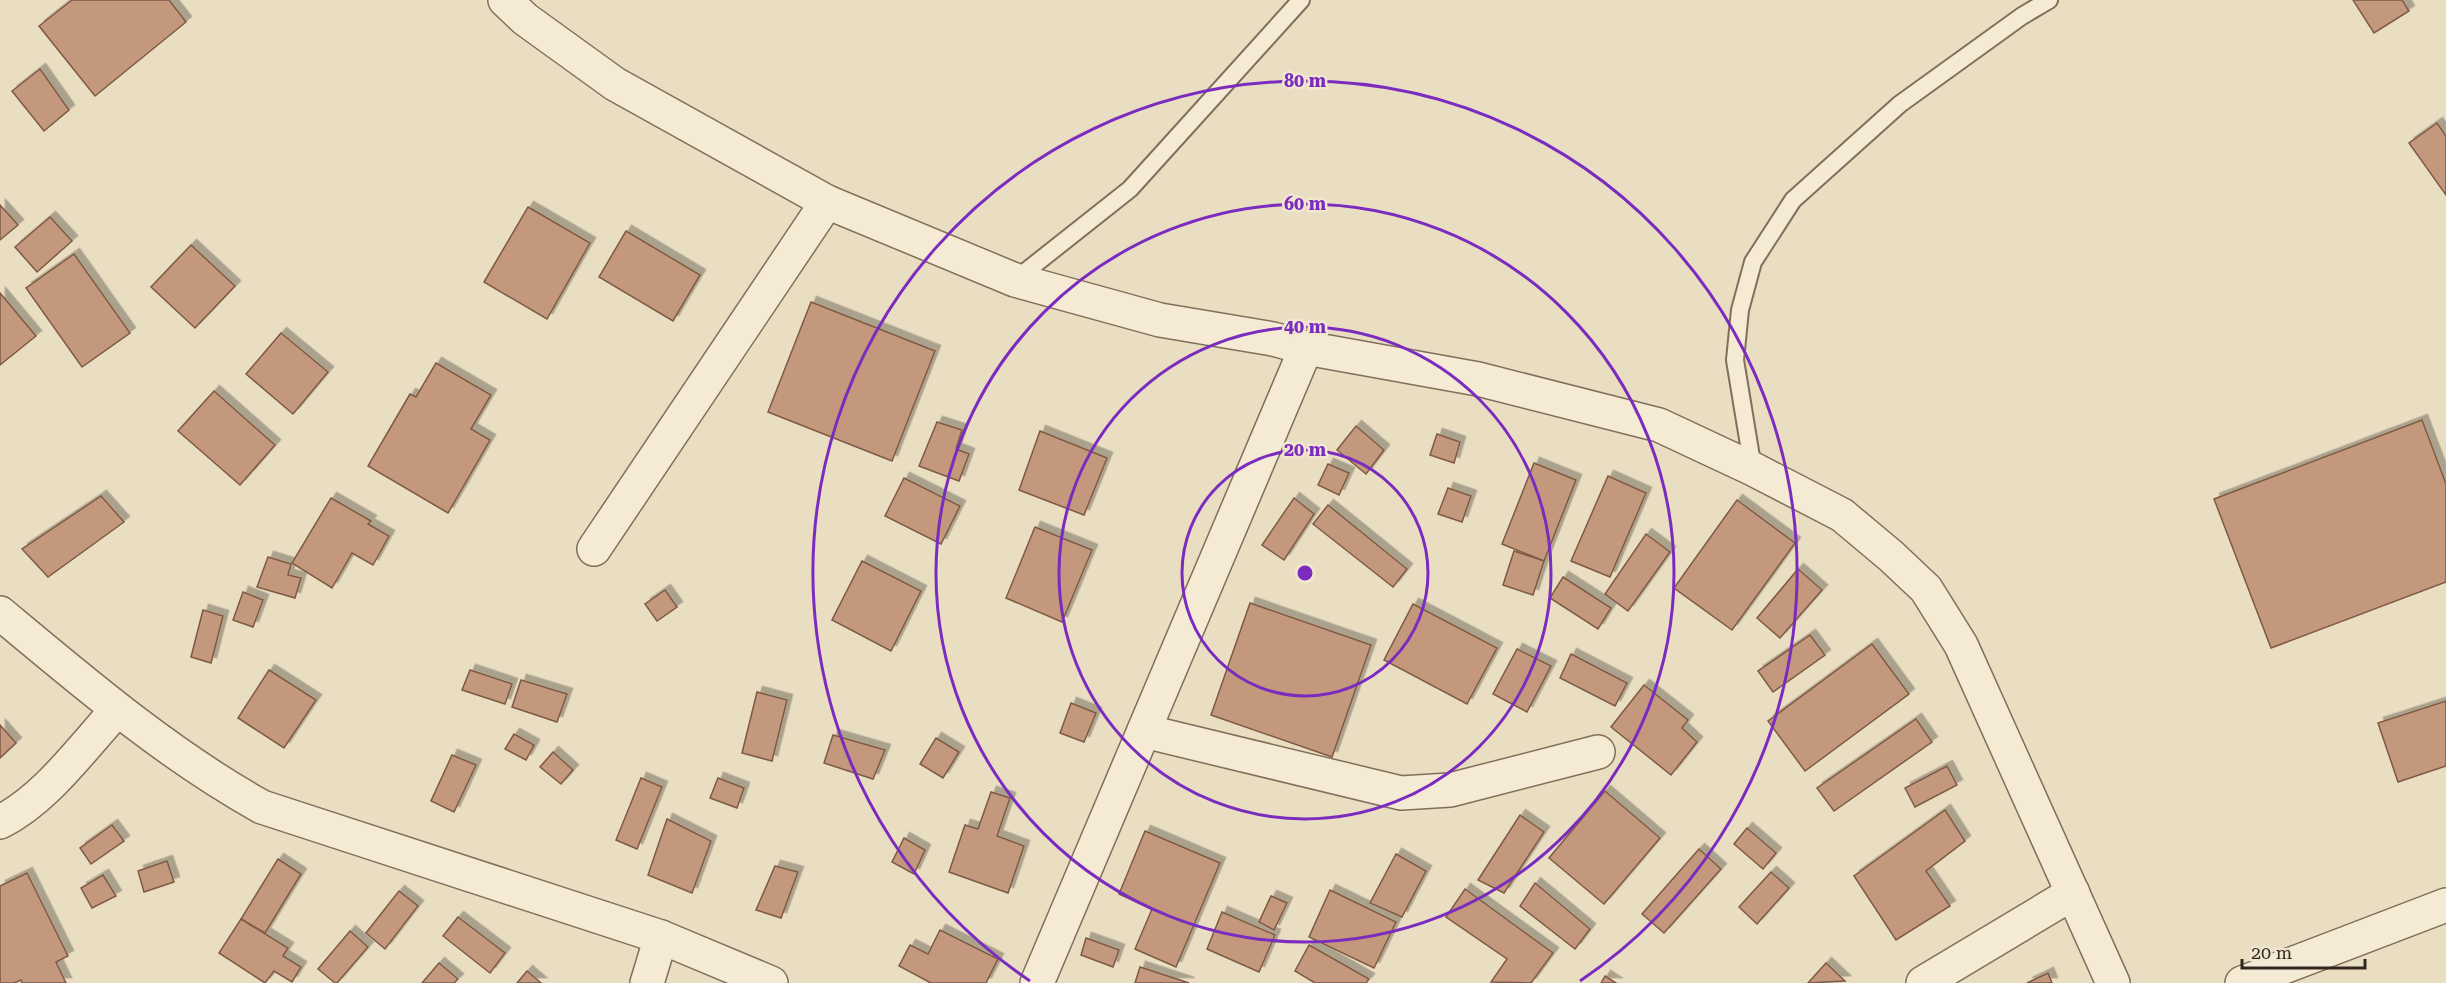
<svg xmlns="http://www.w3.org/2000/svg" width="2446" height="983" viewBox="0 0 2446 983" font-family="'Roboto Serif',serif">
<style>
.building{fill:#c4987c;stroke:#7e5a43;stroke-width:1.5;filter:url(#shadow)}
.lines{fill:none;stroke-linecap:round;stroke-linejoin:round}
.service-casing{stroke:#816f5b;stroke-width:20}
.minor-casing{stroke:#816f5b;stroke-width:36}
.service{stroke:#f5ebd4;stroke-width:16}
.minor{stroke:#f5ebd4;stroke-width:33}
.ring{fill:none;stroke:#7b2cbf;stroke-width:3}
.centre{fill:#7b2cbf;stroke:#f1e7d1;stroke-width:3}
.ring-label{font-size:18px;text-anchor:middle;font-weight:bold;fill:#7b2cbf;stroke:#f1e7d1;stroke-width:5;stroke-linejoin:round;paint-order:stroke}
</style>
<defs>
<filter id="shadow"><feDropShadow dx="5.5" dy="-5.5" stdDeviation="0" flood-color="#0004"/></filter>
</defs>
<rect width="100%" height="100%" fill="#e9ddc2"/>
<!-- building -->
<g class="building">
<path d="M72,0H169L186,22L95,96L39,26Z"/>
<path d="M2353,0H2402L2409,11L2374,33Z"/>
<path d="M40,69L69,110L44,131L12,91Z"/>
<path d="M2437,123L2446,136V195L2409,143Z"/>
<path d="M0,205L18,225L0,240Z"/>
<path d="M528,207L590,243L547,319L484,282Z"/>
<path d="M50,217L72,241L37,272L15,247Z"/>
<path d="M626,231L700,275L673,321L599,277Z"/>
<path d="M191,245L235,286L195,328L151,287Z"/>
<path d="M74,254L130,333L82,367L26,288Z"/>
<path d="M0,293L36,336L0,365Z"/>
<path d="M811,302L935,351L892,461L768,412Z"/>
<path d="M281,333L328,372L293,414L246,374Z"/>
<path d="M436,363L491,395L471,429L490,440L448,513L368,466L410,394L416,397Z"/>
<path d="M214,391L275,445L240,485L178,431Z"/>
<path d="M2422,420L2446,484V582L2271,648L2214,499Z"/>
<path d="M937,422L962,430L956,449L969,454L959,481L919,466Z"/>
<path d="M1356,426L1384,450L1366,474L1337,450Z"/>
<path d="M1040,431L1107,458L1084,515L1019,490Z"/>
<path d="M1437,434L1460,442L1454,463L1430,455Z"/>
<path d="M1534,463L1576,480L1544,561L1502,544Z"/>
<path d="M1328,464L1349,473L1339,495L1318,485Z"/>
<path d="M1608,476L1646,493L1610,577L1571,561Z"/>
<path d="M904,478L960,506L941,544L885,516Z"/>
<path d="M1448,488L1471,496L1462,522L1438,514Z"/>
<path d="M101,496L124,522L48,577L22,549Z"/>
<path d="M331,498L371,521L368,524L389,536L373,565L352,553L332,588L292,563Z"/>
<path d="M1294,498L1314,514L1284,560L1262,545Z"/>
<path d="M1737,500L1795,543L1732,630L1674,588Z"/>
<path d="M1328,505L1407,569L1393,587L1313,524Z"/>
<path d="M1035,527L1092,550L1062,622L1006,598Z"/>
<path d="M1646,534L1670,552L1628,611L1605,594Z"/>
<path d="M1514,551L1544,561L1533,595L1503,585Z"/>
<path d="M268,557L291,564L288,575L301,578L295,598L257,587Z"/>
<path d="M862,561L921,591L891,651L832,620Z"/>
<path d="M1798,569L1822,590L1780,638L1757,618Z"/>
<path d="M1563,577L1611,608L1598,629L1550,598Z"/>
<path d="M665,590L677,607L657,621L645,604Z"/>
<path d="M243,592L263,600L253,627L233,620Z"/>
<path d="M1250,603L1371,645L1332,757L1211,715Z"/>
<path d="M1413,604L1497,648L1467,704L1384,660Z"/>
<path d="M203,610L223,616L211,663L191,657Z"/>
<path d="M1810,635L1825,655L1773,692L1758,671Z"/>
<path d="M1872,644L1909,694L1805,771L1768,721Z"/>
<path d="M1517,649L1551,666L1527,712L1493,694Z"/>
<path d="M1571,654L1627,683L1615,706L1560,678Z"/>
<path d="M269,670L316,700L284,748L238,718Z"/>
<path d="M470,670L512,684L505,704L462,690Z"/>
<path d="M521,680L567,694L557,722L512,707Z"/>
<path d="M1644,685L1688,720L1682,728L1697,742L1671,775L1611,727Z"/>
<path d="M757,692L787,700L772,761L742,753Z"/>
<path d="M2446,701V766L2398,782L2378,723Z"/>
<path d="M1071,703L1096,713L1084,742L1060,733Z"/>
<path d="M1916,719L1932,742L1834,811L1817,788Z"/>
<path d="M0,725L16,743L0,758Z"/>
<path d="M514,734L534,745L526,760L505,749Z"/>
<path d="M833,735L885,750L873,779L824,763Z"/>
<path d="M936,738L959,752L943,778L920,764Z"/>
<path d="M553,752L573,770L561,784L540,767Z"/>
<path d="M452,755L476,765L454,812L431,801Z"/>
<path d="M1947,766L1957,785L1915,807L1905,788Z"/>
<path d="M641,778L662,787L637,849L616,840Z"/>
<path d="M718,778L744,788L737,808L710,798Z"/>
<path d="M1605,791L1660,838L1604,904L1549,858Z"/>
<path d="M991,792L1010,798L997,836L1024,846L1008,893L949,872L965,825L978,829Z"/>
<path d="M1945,810L1965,841L1926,871L1950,906L1896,940L1854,876Z"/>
<path d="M1520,815L1544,832L1504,893L1478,880Z"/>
<path d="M667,819L711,841L692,893L648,875Z"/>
<path d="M112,825L124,841L91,864L80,848Z"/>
<path d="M1747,828L1776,853L1763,869L1734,844Z"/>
<path d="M1145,831L1220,863L1176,967L1135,949L1152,909L1119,894Z"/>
<path d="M904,838L925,850L914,874L892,862Z"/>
<path d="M1699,849L1721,869L1664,933L1642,914Z"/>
<path d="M1396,854L1426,871L1402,917L1370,903Z"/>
<path d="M278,859L301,874L265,933L241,919Z"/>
<path d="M167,861L174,882L144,892L138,871Z"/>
<path d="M775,866L798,872L781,918L756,910Z"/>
<path d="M1771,872L1789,888L1757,924L1739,907Z"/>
<path d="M27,873L68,956L56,962L66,983H22L21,980L14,983H0V886Z"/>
<path d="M103,875L116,896L92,908L81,888Z"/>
<path d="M1535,883L1590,929L1575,949L1520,906Z"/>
<path d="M1465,889L1553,953L1531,983L1491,982L1507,959L1446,917Z"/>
<path d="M1330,890L1396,922L1374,968L1309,937Z"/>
<path d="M399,891L418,906L385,949L366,933Z"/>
<path d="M1271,896L1287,903L1274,930L1259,922Z"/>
<path d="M1222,912L1275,935L1259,972L1207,949Z"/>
<path d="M458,917L505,953L490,973L443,936Z"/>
<path d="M241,919L288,948L283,956L301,967L292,982L274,971L265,983L219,953Z"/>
<path d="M940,930L998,959L986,983H931L899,966L910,945L928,954Z"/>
<path d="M350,931L368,947L337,983H335L318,969Z"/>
<path d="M1086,938L1119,950L1113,967L1081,955Z"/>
<path d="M1309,945L1369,979L1366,983H1315L1295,971Z"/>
<path d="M439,963L458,979L454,983H422Z"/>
<path d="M1826,963L1845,981L1808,983Z"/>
<path d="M1140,967L1189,983H1135Z"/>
<path d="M527,971L541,983H517Z"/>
<path d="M2048,973L2052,983H2027Z"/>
<path d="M1605,976L1616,983H1601Z"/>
</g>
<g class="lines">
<defs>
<g id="service">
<path d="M1015,280L1130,189L1301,0"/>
<path d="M1753,469L1735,360L1740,310L1753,262L1793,200L1900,104L2022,16L2049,0"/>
</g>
<g id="minor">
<path d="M505,0L525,19L615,84L827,202L1015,280L1160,320L1273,339L1306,348L1478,379L1659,425L1753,469L1842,515L1891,556L1926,589L1961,645L2113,983"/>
<path d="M594,549L827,202"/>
<path d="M0,613C84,683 167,754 262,807L661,937L771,983"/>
<path d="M1144,731L1401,793L1450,790L1598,752"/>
<path d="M0,822C46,799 82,748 117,710"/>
<path d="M647,983L661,937"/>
<path d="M1037,983L1306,348"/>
<path d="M1923,983L2073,893"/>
<path d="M2242,983L2446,905"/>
</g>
</defs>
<!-- service casing -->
<use href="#service" class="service-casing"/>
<!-- minor casing -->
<use href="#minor" class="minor-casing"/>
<!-- service -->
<use href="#service" class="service"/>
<!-- minor -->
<use href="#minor" class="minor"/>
</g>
<!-- distance rings -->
<g class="ring">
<circle cx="1305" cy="573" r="123"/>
<circle cx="1305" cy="573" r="246"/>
<circle cx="1305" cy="573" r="369"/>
<path d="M1030 981A492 492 0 1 1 1580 981"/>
</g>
<circle cx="1305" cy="573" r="9" class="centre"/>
<g class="ring-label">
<text x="1305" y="87">80 m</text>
<text x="1305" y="210">60 m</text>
<text x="1305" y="333">40 m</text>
<text x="1305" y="456">20 m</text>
</g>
<!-- scale -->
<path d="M2242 959v9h123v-9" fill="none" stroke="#32271e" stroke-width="3"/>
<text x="2251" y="959" font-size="18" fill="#32271e" stroke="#f1e7d1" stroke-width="4.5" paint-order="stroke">20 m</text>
</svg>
